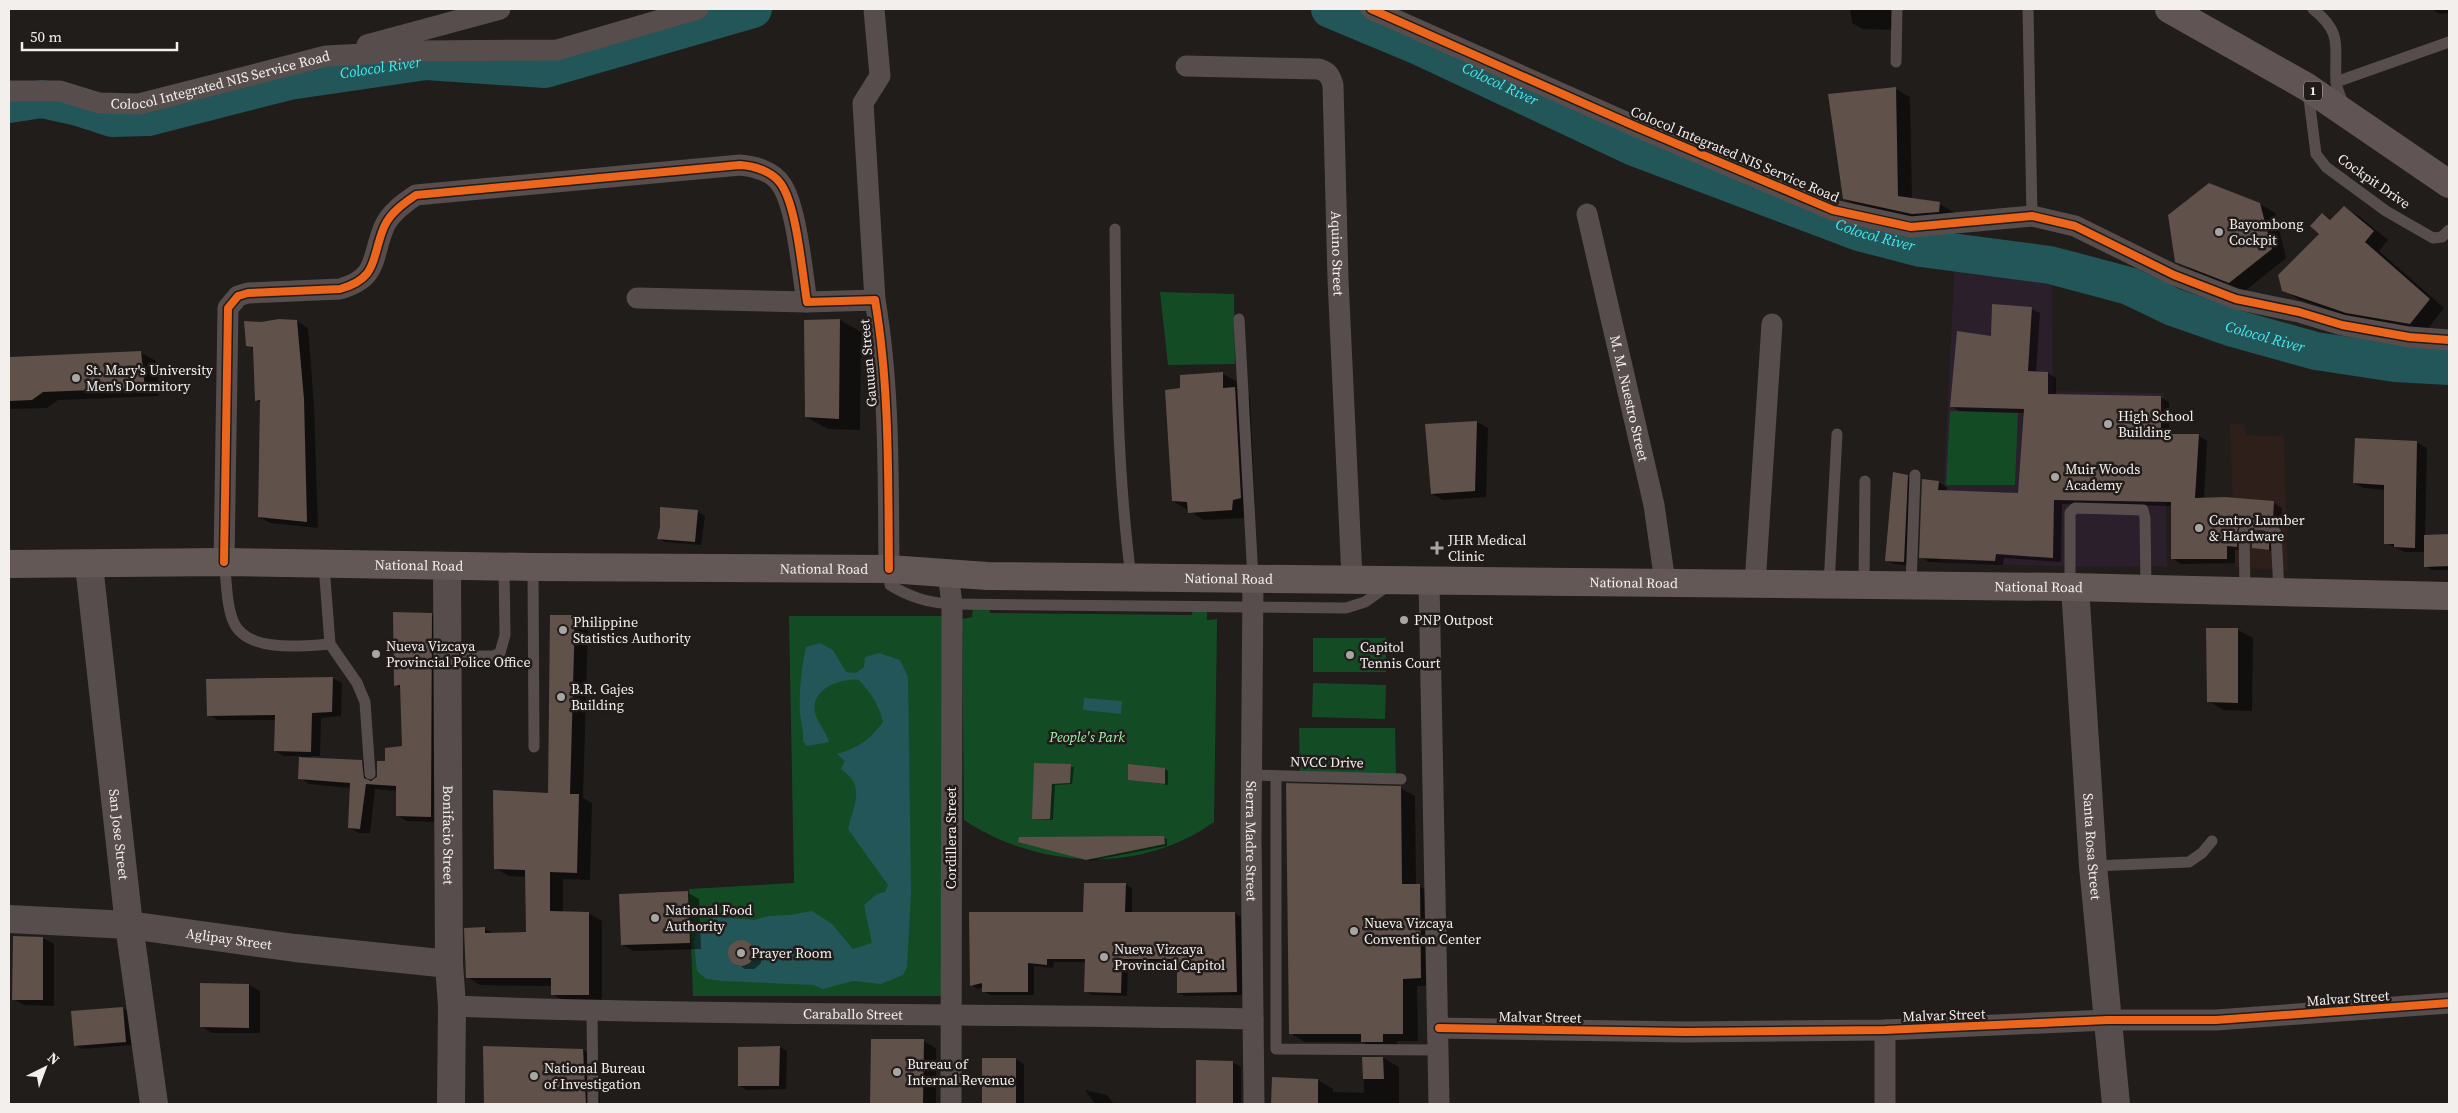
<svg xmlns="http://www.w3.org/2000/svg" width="2458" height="1113" viewBox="0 0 2458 1113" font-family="'Source Serif 4',serif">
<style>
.commercial{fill:#2f1f1a}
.education{fill:#2a1f2a}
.green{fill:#134c24}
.water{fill:#225658;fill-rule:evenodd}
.shadow{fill:#0007}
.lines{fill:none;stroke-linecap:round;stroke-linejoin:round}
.river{stroke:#225658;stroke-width:38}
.building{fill:#60514a}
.service{stroke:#574d4c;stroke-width:11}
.minor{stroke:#574d4c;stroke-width:21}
.tertiary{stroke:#574d4c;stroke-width:28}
.secondary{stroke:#645857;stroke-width:28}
.trunk{stroke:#615454;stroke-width:28}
.cycleway-casing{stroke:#211c1a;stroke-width:11}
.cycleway{stroke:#eb651d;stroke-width:8}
.poi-dot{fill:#a8a6a4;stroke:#211c1a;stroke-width:2}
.labels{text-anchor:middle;stroke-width:5;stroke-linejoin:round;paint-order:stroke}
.shield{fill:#211c1a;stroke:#b3b0ae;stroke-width:1}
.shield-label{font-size:12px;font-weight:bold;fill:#f2efed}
.street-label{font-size:14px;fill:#f2efed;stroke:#211c1a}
.poi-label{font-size:14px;fill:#f2efed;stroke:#211c1a;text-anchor:start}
.park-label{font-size:14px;font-style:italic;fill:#9df5ad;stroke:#211c1a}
.water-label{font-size:15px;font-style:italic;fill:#47e9ee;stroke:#211c1a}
</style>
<rect width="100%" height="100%" fill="#201d1b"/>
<!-- commercial -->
<path class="commercial" d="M2230,423L2245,425L2246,435L2284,436L2288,571L2235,567Z"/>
<!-- education -->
<path class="education" d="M1955,257L2052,273L2053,391L2164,393L2167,566L2076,567L1940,562Z"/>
<!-- green -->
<g class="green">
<path d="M1160,292L1234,294L1235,364L1168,365Z"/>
<path d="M1950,411L2018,413L2015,485H1946Z"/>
<path d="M989,607L990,613L1192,615L1193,610H1207V620L1217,619V626L1214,822C1140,875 1038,869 964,820L962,619L972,617L973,608Z"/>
<path d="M789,616H947V996H693L689,889L794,883Z"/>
<rect x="1313" y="638" width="73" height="34"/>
<path d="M1313,683L1386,685L1385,719L1312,717Z"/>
<path d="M1299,728H1395L1396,776H1300Z"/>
</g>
<!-- water -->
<g class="water">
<path d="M820,643L833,650L846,672L856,673L864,667L865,657L879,653L900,660L908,677L911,892L907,967L903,975L881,984L853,981L823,989L813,985L722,981L706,979L697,971L694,943L696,930L715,917L755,920L768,916L790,915L812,911L832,924L853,949L872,943L864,905L877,894L885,892L888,885L848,829C854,803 866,786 841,769L845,761L837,754C858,748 870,740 883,722C879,705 871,693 859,680C840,678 810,689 815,713C818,724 826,731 829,742L807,746L803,741C804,731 801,723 800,714C799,691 801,669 806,647ZM736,941H746L754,948V958L747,966H736L729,958V948Z"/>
<path d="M1084,698L1122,701L1121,714L1083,710Z"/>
</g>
<!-- shadow -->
<g class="shadow">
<path d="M1850,9H1899L1898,30L1863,29L1852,23Z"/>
<path d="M2432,9H2449V13L2440,14Z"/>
<path d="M1896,89L1910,97L1912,200L1939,204L1954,212L1953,220L1927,222L1859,207L1844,199Z"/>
<path d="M2260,204L2275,213L2286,258L2245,291L2192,270L2177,261Z"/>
<path d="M2344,208L2359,216L2388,240L2379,251L2444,308L2425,332L2362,321L2298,299L2283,290L2321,234L2323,214L2332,220Z"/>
<path d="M2031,309L2040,313L2036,373H2048L2056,378V396L2160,397L2169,402V436H2199L2207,441L2204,499L2274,503L2282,508L2281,524L2264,521L2247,530L2245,551L2235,550V563L2181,564L2173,559L2172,506L2062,504L2061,562L2004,558L2003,565L1929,562L1921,557L1938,482L1947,487V491L2019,495L2025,413L1959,411L1951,406L1992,338Z"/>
<path d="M840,320L861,332L860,430L828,429L806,417Z"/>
<path d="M297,321L308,328L314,406L318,528L270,523L259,517L261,403L256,400L255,350L247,345Z"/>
<path d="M141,353L156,361L159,396L58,400L47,408L9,409V357Z"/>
<path d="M1223,374L1238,382V390L1250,397L1255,506L1247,508L1246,518L1204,520L1173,501L1182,389Z"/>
<path d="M1477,422L1488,428L1486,497L1443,500L1432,494Z"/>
<path d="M2356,439L2417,443L2427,448L2425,537L2449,535V570H2432L2425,566V552H2405L2385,543V490L2364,488L2354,483Z"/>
<path d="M1907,476L1914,480L1911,566L1894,564L1887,560Z"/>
<path d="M698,512L705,516L701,545L665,542L658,538Z"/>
<path d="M2267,536L2271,538L2272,551L2253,548Z"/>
<path d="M431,614L441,620L440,822L407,821L397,815V791L375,789L370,833H359L349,827L351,788L309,784L300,778V756H284L275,751L276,720H218L209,715L332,678L342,683L341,716L321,718L320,756H311V759L361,761L371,767L373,781H375L386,762L403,748L402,689L395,685Z"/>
<path d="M575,616L588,624L583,798L592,803L590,880L563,879V913H588L602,921V1002H566L552,994V986L480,985L467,977L485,929L494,934L527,933L526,877L509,876L495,868L549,794Z"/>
<path d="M2238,630L2253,638L2252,711L2223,710L2208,701Z"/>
<path d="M1036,764L1074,767L1072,784L1055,785L1053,820L1033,819Z"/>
<path d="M1165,769L1168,771V785L1129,779Z"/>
<path d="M1400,788L1415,796L1416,885L1434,893L1435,986H1417L1418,1041H1397V1050H1377L1363,1042H1305L1290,1033Z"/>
<path d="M1164,838L1167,839V846L1090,861L1020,842Z"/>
<path d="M1125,884L1132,888V913H1234L1241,917L1243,995L1185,996L1178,993V962H1128L1127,996L1092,995L1085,991L1086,962H1054L1053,968L1034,966V995H990L983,991V987L978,989L971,985L1085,913Z"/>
<path d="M688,893L699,899L701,949L634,951L623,945L621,895Z"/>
<path d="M43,938L54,944V1006L24,1005L13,999Z"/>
<path d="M736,942H746L761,953V963L754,969H745L730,958V948Z"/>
<path d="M249,985L260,991V1033H212L201,1026Z"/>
<path d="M123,1008L130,1012L133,1045L82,1049L75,1045Z"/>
<path d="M872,1040L923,1041L936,1048V1104H871Z"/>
<path d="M484,1047L583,1050L598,1058L600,1104H485Z"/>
<path d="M780,1047L787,1051L786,1089L746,1090L739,1085Z"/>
<path d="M1363,1058H1383L1399,1067V1104H1273V1079L1318,1080L1333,1089V1092L1364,1093Z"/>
<path d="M983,1059H1016L1024,1064V1104H983Z"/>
<path d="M1197,1062H1232L1241,1067V1104H1197Z"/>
<path d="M1085,1090L1107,1095L1114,1104H1095Z"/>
</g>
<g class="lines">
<!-- river -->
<g class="river">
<path id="s1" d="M1330,9L1421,47L1634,147L1859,232L1921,248L2050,265L2129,286L2173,307L2233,328L2316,351L2395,363L2449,366"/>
<path id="s2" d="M9,104L42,99L78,107L112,118L148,117L289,81L426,61L545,69L753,9"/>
</g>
</g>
<!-- building -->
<g class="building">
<path d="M1896,87L1898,196L1940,202L1939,212L1912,214L1843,199L1828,94Z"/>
<path d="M2209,183L2260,203L2272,249L2229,283L2175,262L2168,215Z"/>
<path d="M2344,206L2374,231L2365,242L2430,299L2410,324L2346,313L2282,291L2278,275L2319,234L2310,226L2322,213L2330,220Z"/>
<path d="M1992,304L2032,307L2028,371L2048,372V394L2161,396V434H2199L2195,498L2225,497L2274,501L2273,520L2255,517L2239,525L2237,531V547L2227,546V559H2171V502L2054,500L2053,558L1996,554L1995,561L1919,558L1922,479L1939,481L1938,490L2018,493L2024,409L1950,407L1957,331L1991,336Z"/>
<path d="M279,319L297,320L304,399L307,522L258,517L260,400L255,401L253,347L246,346L244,321L261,322Z"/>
<path d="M840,319L839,419L805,417L804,320Z"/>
<path d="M141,351L145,388L43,392L32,400L9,401V357Z"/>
<path d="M1223,372V388L1235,387L1241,498L1233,500L1232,510L1188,513L1187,502L1172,501L1165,390L1180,388V375Z"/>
<path d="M1477,421L1475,491L1431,494L1425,424Z"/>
<path d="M2355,438L2417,441L2415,548L2394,547V544H2384V485L2353,483Z"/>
<path d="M1893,472L1908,475L1904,562L1885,561Z"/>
<path d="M660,507L698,510L695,542L657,539L660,527Z"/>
<path d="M2260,532L2269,536V550L2252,548V535Z"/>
<path d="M2449,534V566L2424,567V535Z"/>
<path d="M393,612L432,613L431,817L396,816V786L366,784L360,829L348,828L350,783L298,779L299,757L362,760L364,778L371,781L377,777V761H385V748L402,746L400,685L394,686Z"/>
<path d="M550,615H575L570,794H579L577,873L550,872V911L589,912V995H551V978H466L464,928L485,927V933L526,932L525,870L494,869L493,790L548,793Z"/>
<path d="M2206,628H2238V703L2207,702Z"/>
<path d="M333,677L332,712L312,713L311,752L274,751L275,715L207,716L206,679Z"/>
<path d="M1034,763L1071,764L1070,783L1052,784L1050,819H1032Z"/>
<path d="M1128,764L1165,768V784L1128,780Z"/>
<path d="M1286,783L1401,786L1402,884H1420L1421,978L1403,979V1034H1383V1042H1361V1034H1289Z"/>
<path d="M1164,836L1165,844L1086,860L1018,842L1019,837Z"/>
<path d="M1084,883H1126L1125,912H1235L1237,992L1177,993V959H1122L1121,993L1084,992L1085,959H1047V965L1028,963V992H982V983L970,986L969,912H1083Z"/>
<path d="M688,891L690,943L621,945L619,894Z"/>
<path d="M13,936L43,937V1000H12Z"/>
<circle cx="741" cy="953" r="13"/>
<path d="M200,983L249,984V1028L200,1027Z"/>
<path d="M123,1007L126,1042L74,1046L71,1011Z"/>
<path d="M871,1039H924L923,1104H870Z"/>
<path d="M483,1046L583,1049L586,1104H484Z"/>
<path d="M780,1046L779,1086H738V1047Z"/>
<path d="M1362,1057H1383L1384,1079H1363Z"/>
<rect x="982" y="1058" width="34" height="46"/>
<path d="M1196,1060L1233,1061V1104H1196Z"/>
<path d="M1272,1077L1318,1079V1104H1271Z"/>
</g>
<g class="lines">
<!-- service -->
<g class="service">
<path d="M2028,9L2032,216"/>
<path d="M2313,9C2344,34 2334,47 2336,80C2336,89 2342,98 2344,107"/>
<path d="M1896,62L1897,9"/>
<path d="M2336,82L2449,42"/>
<path d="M2308,91L2316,154L2326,167L2386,211L2433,238L2442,237L2449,230"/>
<path d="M1115,229C1116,345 1116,462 1131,577"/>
<path d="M1239,319L1253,579"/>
<path d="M224,562C227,581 226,606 234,623C248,653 304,646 330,644"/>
<path d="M324,565L330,644L357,683L365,702L370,774"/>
<path d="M533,567L534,747"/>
<path d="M889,569L890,585C910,597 928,603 952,604L1346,608L1365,602L1389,585"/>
<path d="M1829,585L1837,434"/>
<path d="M1864,585L1865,481"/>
<path d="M1911,585L1915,475"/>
<path d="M2070,587V513L2075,508L2143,510L2145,518L2146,589"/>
<path d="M2245,591L2244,531C2253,522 2268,522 2276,533L2279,592"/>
<path d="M447,656H493L500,653L505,635L504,567"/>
<path d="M1251,775L1401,779"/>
<path d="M1276,776V1049L1439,1050"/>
<path d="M2093,866L2189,862L2202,853L2212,841"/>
<path d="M592,1011L593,1104"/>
</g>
<!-- minor -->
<g class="minor">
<path d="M874,9L880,76L863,103L875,300"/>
<path d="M1371,9L1637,127L1833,210L1911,227L2032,216L2075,226L2174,275L2236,299L2299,312L2342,325L2409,337L2449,340"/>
<path d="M367,45L500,9"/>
<path id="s3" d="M1186,66L1319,69C1328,72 1330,75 1333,85L1338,279L1352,578"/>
<path id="s4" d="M9,91H60L99,103L139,104L326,56L419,51L557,50L698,9"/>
<path id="s5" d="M1587,214L1654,505L1665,582"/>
<path d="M637,298L807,302"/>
<path d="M224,562L228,308L238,296L248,293L340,289C379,278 371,258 384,227C390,213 404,203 416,195L740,165C754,166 772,171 781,184C797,207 802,272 807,302L875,300C890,388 888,480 889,569"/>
<path d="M948,573L952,604L951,1104"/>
<path id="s6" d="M1253,579L1251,835L1254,1104"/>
<path d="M1429,580L1439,1104"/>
<path d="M1755,584L1772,324"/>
<path id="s7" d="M452,1006C719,1016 986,1013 1253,1019"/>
<path d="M1439,1028L1686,1032L1885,1030L2107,1020H2216L2449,1003"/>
<path d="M1885,1104V1030"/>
</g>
<!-- tertiary -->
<g class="tertiary">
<path id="s8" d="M89,565L129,925L154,1104"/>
<path id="s9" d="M447,566L449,964L452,1006L451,1104"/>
<path id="s10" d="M2075,587L2093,866L2116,1104"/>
<path id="s11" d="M9,919L129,925L295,948L449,964"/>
</g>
<!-- secondary -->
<path class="secondary" id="s12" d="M9,564L224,562L533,567L889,569L987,576L2070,587L2449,596"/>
<!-- trunk -->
<path class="trunk" d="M2169,9L2307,87L2449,184"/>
<defs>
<g id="cycleway">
<path d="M1371,9L1637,127L1833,210L1911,227L2032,216L2075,226L2174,275L2236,299L2299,312L2342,325L2409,337L2449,340"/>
<path d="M224,562L228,308L238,296L248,293L340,289C379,278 371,258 384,227C390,213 404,203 416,195L740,165C754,166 772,171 781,184C797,207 802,272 807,302L875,300C890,388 888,480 889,569"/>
<path d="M1439,1028L1686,1032L1885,1030L2107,1020H2216L2449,1003"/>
</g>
</defs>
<!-- cycleway casing -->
<use href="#cycleway" class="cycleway-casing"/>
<!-- cycleway -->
<use href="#cycleway" class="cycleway"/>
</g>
<!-- markers -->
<g class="poi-dot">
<circle cx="2219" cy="232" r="5"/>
<circle cx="76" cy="378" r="5"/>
<circle cx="2108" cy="424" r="5"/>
<circle cx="2055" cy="477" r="5"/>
<circle cx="2199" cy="528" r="5"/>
<path d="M1434.5 540.5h5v5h5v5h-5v5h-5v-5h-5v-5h5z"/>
<circle cx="1404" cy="620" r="5"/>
<circle cx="563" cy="630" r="5"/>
<circle cx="376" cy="654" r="5"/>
<circle cx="1350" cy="655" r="5"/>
<circle cx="561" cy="697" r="5"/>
<circle cx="655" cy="918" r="5"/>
<circle cx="1354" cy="931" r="5"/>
<circle cx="741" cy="953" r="5"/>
<circle cx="1104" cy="957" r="5"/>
<circle cx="897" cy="1072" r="5"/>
<circle cx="534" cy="1076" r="5"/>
</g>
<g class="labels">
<!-- shield labels -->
<rect class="shield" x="2304" y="81.5" width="18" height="19" rx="4"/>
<g class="shield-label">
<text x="2313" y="95">1</text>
</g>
<!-- street labels -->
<g class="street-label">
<text dy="5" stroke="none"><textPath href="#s4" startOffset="216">Colocol Integrated NIS Service Road</textPath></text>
<text transform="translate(1735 154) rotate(23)" y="5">Colocol Integrated NIS Service Road</text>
<text transform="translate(2374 181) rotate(35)" y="5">Cockpit Drive</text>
<text dy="5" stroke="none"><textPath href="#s3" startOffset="324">Aquino Street</textPath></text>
<text transform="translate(868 363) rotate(-95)" y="5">Gauuan Street</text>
<text dy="5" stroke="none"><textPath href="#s5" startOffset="189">M. M. Nuestro Street</textPath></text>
<text dy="5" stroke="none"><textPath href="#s12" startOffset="410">National Road</textPath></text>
<text dy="5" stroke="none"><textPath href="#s12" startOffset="815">National Road</textPath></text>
<text dy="5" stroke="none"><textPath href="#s12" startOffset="1220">National Road</textPath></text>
<text dy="5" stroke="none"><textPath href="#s12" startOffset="1625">National Road</textPath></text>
<text dy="5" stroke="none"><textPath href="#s12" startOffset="2030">National Road</textPath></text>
<text transform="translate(1327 762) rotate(1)" y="5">NVCC Drive</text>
<text dy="5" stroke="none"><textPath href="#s8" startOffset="271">San Jose Street</textPath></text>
<text dy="5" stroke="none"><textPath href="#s9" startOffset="269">Bonifacio Street</textPath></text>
<text transform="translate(951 838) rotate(-90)" y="5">Cordillera Street</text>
<text dy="5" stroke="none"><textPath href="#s6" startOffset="262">Sierra Madre Street</textPath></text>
<text dy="5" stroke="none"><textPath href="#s10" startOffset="260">Santa Rosa Street</textPath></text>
<text dy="5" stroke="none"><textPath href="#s11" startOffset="221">Aglipay Street</textPath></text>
<text transform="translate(2348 998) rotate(-4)" y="5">Malvar Street</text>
<text dy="5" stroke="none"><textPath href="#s7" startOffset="401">Caraballo Street</textPath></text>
<text transform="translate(1944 1015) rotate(-2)" y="5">Malvar Street</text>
<text transform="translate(1540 1017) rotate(1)" y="5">Malvar Street</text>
</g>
<!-- poi labels -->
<g class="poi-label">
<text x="2229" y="229">Bayombong<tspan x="2229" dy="16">Cockpit</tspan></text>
<text x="86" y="375">St. Mary's University<tspan x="86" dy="16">Men's Dormitory</tspan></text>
<text x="2118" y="421">High School<tspan x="2118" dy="16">Building</tspan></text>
<text x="2065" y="474">Muir Woods<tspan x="2065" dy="16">Academy</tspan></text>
<text x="2209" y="525">Centro Lumber<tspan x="2209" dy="16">&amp; Hardware</tspan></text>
<text x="1448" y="545">JHR Medical<tspan x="1448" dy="16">Clinic</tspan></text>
<text x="1414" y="625">PNP Outpost</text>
<text x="573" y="627">Philippine<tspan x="573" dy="16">Statistics Authority</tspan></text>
<text x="386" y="651">Nueva Vizcaya<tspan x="386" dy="16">Provincial Police Office</tspan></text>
<text x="1360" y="652">Capitol<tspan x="1360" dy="16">Tennis Court</tspan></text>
<text x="571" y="694">B.R. Gajes<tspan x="571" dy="16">Building</tspan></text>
<text x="665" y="915">National Food<tspan x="665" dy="16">Authority</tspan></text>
<text x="1364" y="928">Nueva Vizcaya<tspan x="1364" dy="16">Convention Center</tspan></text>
<text x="1114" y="954">Nueva Vizcaya<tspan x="1114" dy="16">Provincial Capitol</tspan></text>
<text x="751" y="958">Prayer Room</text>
<text x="907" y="1069">Bureau of<tspan x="907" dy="16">Internal Revenue</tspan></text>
<text x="544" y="1073">National Bureau<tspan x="544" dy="16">of Investigation</tspan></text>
</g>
<!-- park labels -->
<g class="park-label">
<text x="1087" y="742">People's Park</text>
</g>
<!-- water labels -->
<g class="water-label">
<text dy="5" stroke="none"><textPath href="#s2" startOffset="380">Colocol River</textPath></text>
<text dy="5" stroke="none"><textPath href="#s1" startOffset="186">Colocol River</textPath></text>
<text dy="5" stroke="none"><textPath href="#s1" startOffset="591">Colocol River</textPath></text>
<text dy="5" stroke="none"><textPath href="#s1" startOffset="996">Colocol River</textPath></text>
</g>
</g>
<!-- border -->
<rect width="2458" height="1113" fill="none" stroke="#f2efed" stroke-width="20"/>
<!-- north arrow -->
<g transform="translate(45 1068) rotate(42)" stroke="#211c1a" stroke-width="4" paint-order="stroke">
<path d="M0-4L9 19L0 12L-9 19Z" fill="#f2efed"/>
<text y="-8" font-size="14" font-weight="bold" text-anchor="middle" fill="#f2efed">N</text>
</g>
<!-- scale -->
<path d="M22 42v8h155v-8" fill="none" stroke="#f2efed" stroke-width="2.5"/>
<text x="30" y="42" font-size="15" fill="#f2efed" stroke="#211c1a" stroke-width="4" paint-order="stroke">50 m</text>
</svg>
